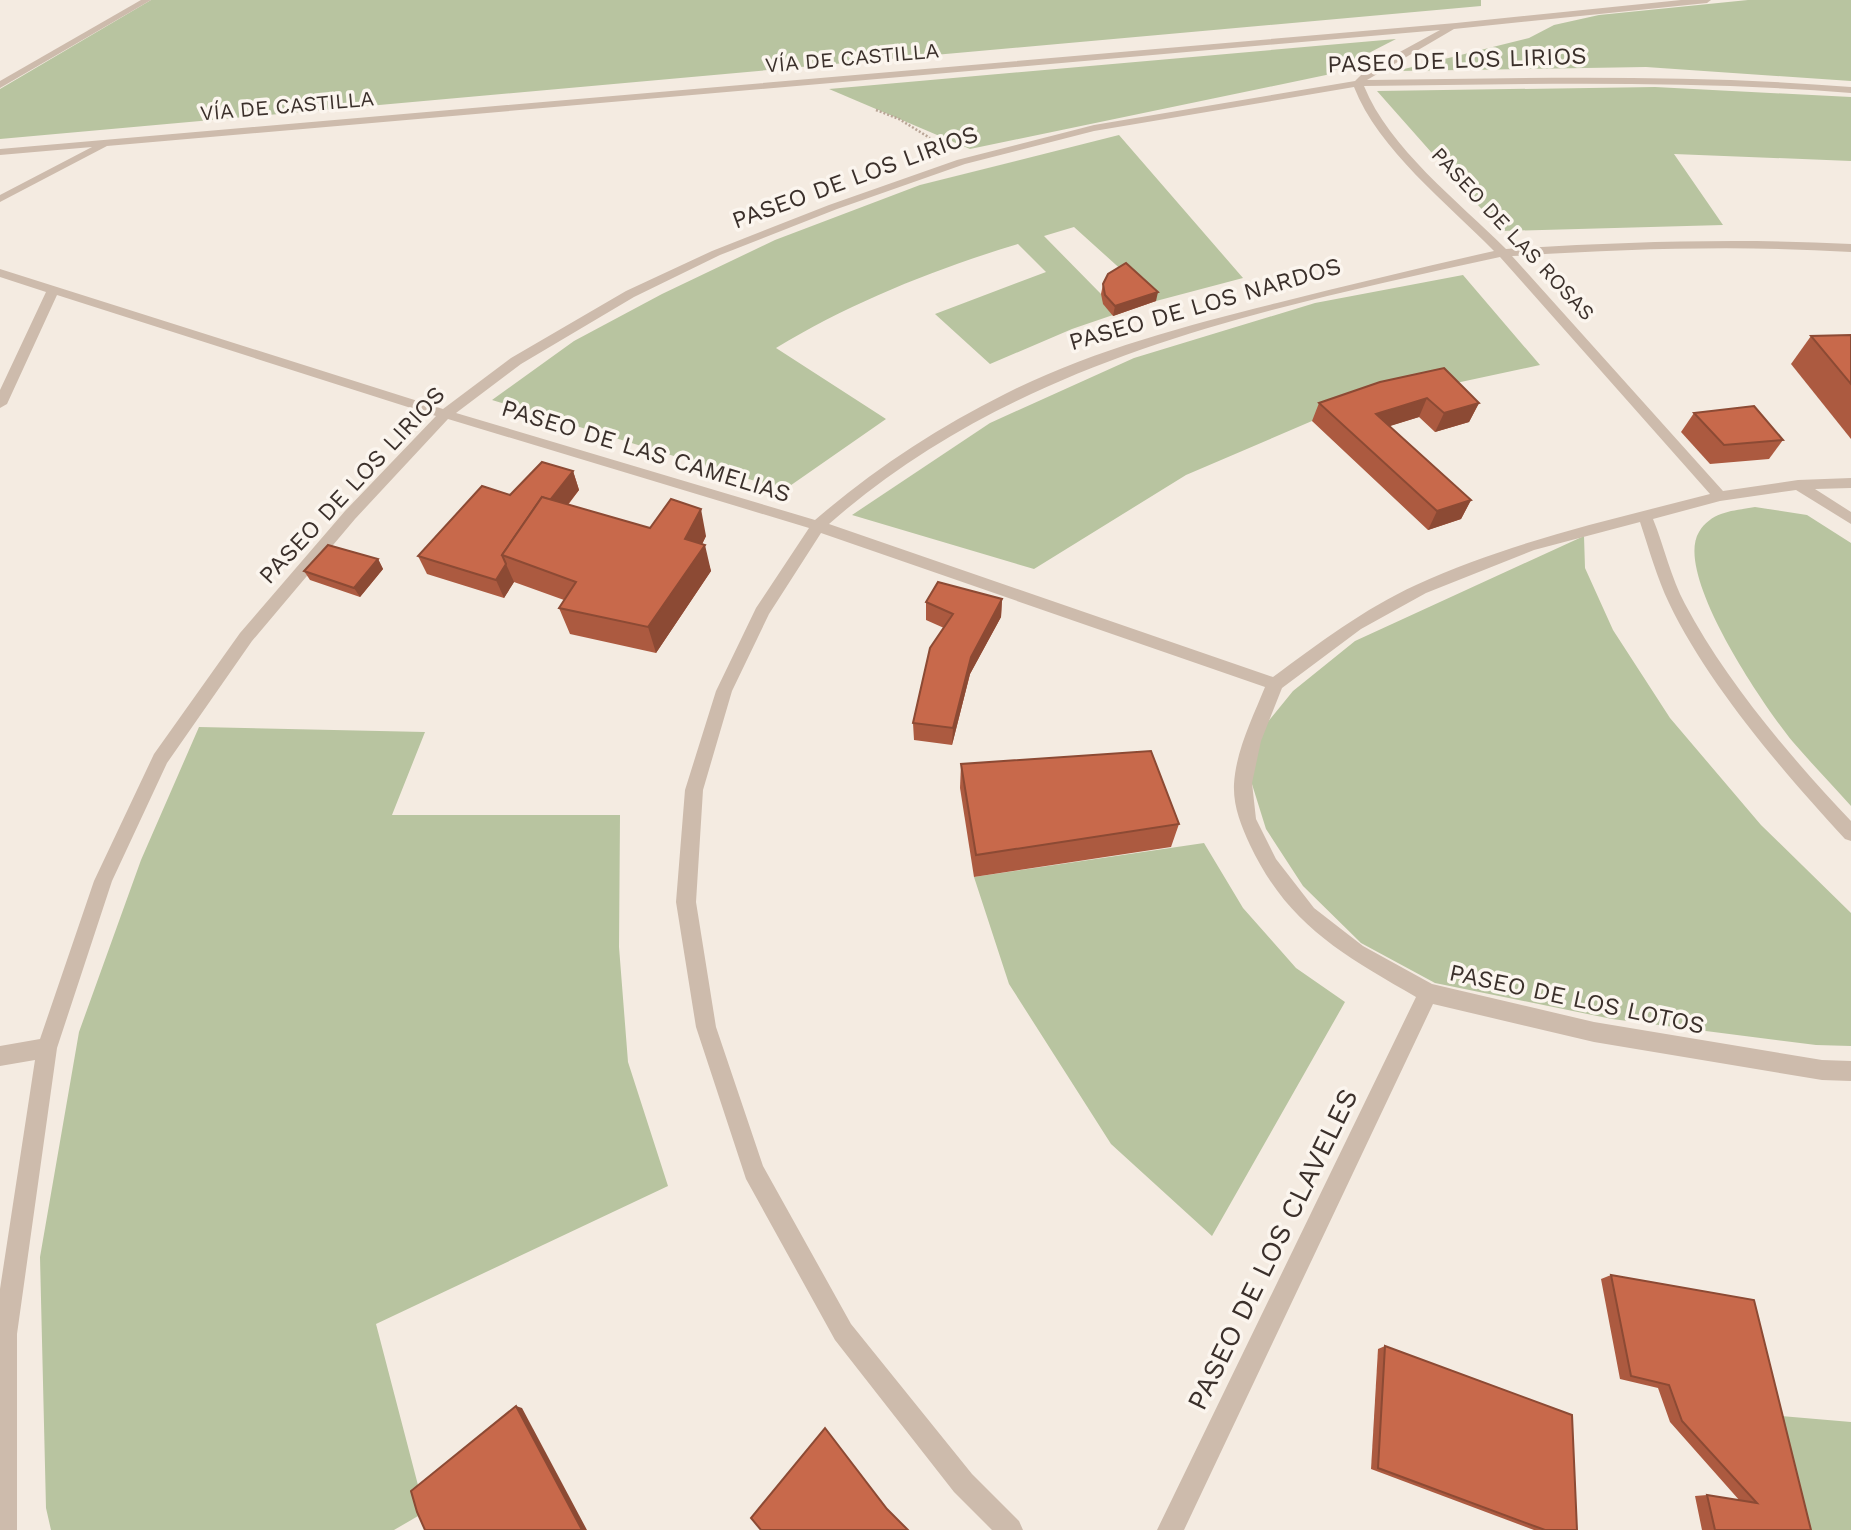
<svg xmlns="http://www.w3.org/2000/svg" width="1851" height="1530" viewBox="0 0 1851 1530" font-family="'Work Sans',sans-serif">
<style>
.green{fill:#b8c4a0}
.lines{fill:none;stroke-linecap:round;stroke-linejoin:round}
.path{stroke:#b9a596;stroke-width:2.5;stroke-dasharray:2 2;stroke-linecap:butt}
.street{fill:#cdbbac;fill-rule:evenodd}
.wall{fill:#ac5a40}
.shaded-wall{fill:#8c4a34}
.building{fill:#c8694b;stroke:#8c4a34;stroke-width:2}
.labels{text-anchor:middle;stroke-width:7;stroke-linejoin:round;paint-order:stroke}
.far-street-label{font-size:21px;fill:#3b302b;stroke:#fbf5ee}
.street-label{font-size:24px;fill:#3b302b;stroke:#fbf5ee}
.near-street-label{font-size:28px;fill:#3b302b;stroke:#fbf5ee}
</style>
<rect width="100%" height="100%" fill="#f4ebe1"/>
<!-- green -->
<g class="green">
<path d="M151,0H1481V6L0,139V89Z"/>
<path d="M1748,0H1851V81L1646,67L1396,71L1529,38L1554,25L1599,15Z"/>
<path d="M1396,39L1326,75L970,149L829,89Z"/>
<path d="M1655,87L1851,97V161L1674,154L1723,225L1501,231L1377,91Z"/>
<path d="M1119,135L1243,278L1156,301L1074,227L1044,236L1101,294L1113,315L1072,329L990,364L935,314L1046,272L1018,244C935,269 850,303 776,348L886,419L784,490L492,400L574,341L662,294L775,240L920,185Z"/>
<path d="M1463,275L1540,365L1372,401L1312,421L1186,475L1034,569L852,515L990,423L1134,358L1315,303Z"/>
<path d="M1755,507L1807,515L1851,543V806C1832,785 1812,764 1793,742C1765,708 1673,574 1699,532C1712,511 1733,511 1755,507Z"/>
<path d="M1584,536L1585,568L1613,630L1670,718L1761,825L1851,913V1046L1816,1045L1612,1019L1435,983L1361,943L1303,886L1266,829L1251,781L1262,729L1293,691L1355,641Z"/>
<path d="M199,727L425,732L392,815H620L619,947L628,1062L668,1186L376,1324L425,1512L394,1530H51L46,1508L40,1257L79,1032L141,860Z"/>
<path d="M1204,843L1243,908L1296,968L1345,1002L1212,1236L1111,1144L1009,984L974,877Z"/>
<path d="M1768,1415L1851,1422V1530H1796Z"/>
</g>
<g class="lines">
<!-- path -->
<path class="path" d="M876,110L899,119L930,138"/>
<!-- street -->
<g class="street">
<path d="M141,0H151L0,88V81Z"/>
<path d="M1681,0H1711L1707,3L1454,29L1367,80C1528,78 1690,74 1851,87V93C1689,80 1527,84 1364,86C1389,148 1459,202 1506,249C1622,242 1735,238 1851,244V252C1737,245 1626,249 1512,256L1723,491L1798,480L1851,478V488L1815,489L1851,512V524L1796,490L1720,501L1653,519C1664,546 1671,578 1685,604C1725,680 1792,759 1851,821V841L1845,839C1784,773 1707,683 1669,603C1657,578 1649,549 1640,522L1534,550L1426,593L1361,629L1282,688L1261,741L1252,783L1256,819L1276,859L1314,908L1363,946L1432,984L1594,1022L1822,1060L1851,1061V1081L1822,1080L1594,1042L1433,1004L1184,1530H1157L1416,997C1342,954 1288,925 1250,845C1241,825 1233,806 1234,784C1236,750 1253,717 1265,687L821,533L769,614L732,691L703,790L696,902L716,1027L763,1166L851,1324L972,1474L1019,1521L1023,1530H992L954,1492L835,1340L746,1179L696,1027L676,902L685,790L716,691L756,608L809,528L448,419L355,519L252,641L167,763L112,881L57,1048L17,1334V1530H0V1289L35,1060L0,1066V1046L40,1039L94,881L154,754L240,633L345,511L436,416L57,295L7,404L0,408V390L46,292L0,277V269L443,409L511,358L626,291L712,251L829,205L957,160L1094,125L1355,81L1365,71L1440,30L107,146L0,202V195L92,147L0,155V149L1456,23ZM1354,87C1378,149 1448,204 1494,251C1422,267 1349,285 1277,303C1185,326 1090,351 1005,394C937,428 873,470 815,520L456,413L521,364L634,297L720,255L837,209L965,164L1094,131ZM1500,257L1710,494C1610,520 1509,542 1416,585C1364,609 1319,643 1273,677L829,524C1016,359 1263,309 1500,257Z"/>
</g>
</g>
<!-- wall -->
<g class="wall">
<path d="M1103,284L1156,301L1113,316L1103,304L1101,294Z"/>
<path d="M1851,335V439L1791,364L1811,336Z"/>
<path d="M1380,382L1479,403L1469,422L1435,432L1419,417L1389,426L1471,500L1461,519L1428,530L1312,421L1319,403Z"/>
<path d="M1694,413L1783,440L1769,459L1710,464L1681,432Z"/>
<path d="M573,471L579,490L568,505L650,528L706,536L702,544L711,571L656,653L570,634L559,608L564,600L514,582L504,598L427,574L418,556L510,495Z"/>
<path d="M378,559L383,569L360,597L310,580L304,571Z"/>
<path d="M1002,599L1001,617L970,674L952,745L914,740L913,723L944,628L926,620V602Z"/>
<path d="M961,764L1179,824L1171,847L974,877L960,788Z"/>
<path d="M1611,1275L1811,1530H1702L1695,1496L1707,1495L1740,1501L1670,1422L1658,1388L1620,1379L1601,1279Z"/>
<path d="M1385,1346L1577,1530H1534L1371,1469L1378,1349Z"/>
</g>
<!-- shaded-wall -->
<g class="shaded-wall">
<path d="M1158,292L1156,301L1113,316L1115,306Z"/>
<path d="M1427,398L1419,417L1368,433L1376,414Z"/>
<path d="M1479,403L1469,422L1435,432L1444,413Z"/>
<path d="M573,471L579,490L552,524L545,506Z"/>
<path d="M1471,500L1461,519L1428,530L1437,511Z"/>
<path d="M701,509L706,536L695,559L705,545L711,571L656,653L648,627L685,539Z"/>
<path d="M378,559L383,569L360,597L354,588Z"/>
<path d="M506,564L514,582L504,598L496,580Z"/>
<path d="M1002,599L1001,617L970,674L952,745L953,728L971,657Z"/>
<path d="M516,1406L522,1408L587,1530H582Z"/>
</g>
<!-- building -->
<g class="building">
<path d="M1126,263L1158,292L1115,306L1105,295L1103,284L1108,274Z"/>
<path d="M1851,335V384L1811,336Z"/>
<path d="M1444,368L1479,403L1444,413L1427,398L1376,414L1471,500L1437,511L1319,403L1380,382Z"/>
<path d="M1754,406L1783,440L1724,445L1694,413Z"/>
<path d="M542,462L573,471L550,500L542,497L502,555L506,564L496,580L418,556L482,486L510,495Z"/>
<path d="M542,497L650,528L671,499L701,509L685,539L705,545L648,627L559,608L576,582L502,555Z"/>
<path d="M328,545L378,559L354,588L304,571Z"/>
<path d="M938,582L1002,599L971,657L953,728L913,723L930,648L953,614L926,602Z"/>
<path d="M1151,751L1179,824L976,855L961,764Z"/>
<path d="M1611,1275L1754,1300L1811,1530H1715L1707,1495L1757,1503L1682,1421L1669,1385L1631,1376Z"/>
<path d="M1385,1346L1572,1415L1577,1530H1545L1378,1468Z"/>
<path d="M516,1406L582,1530H425L417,1512L411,1491Z"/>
<path d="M825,1428L887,1509L908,1530H761L751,1518Z"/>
</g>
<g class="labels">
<!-- far-street labels -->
<g class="far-street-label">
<text transform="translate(852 58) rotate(-5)" y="7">VÍA DE CASTILLA</text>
<text transform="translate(287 106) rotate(-5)" y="7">VÍA DE CASTILLA</text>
<text transform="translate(1513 234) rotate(47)" y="7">PASEO DE LAS ROSAS</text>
</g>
<!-- street labels -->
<g class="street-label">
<text transform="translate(1457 60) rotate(-2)" y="8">PASEO DE LOS LIRIOS</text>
<text transform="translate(855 177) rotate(-20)" y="8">PASEO DE LOS LIRIOS</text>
<text transform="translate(1205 304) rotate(-16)" y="8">PASEO DE LOS NARDOS</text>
<text transform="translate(646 451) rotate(17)" y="8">PASEO DE LAS CAMELIAS</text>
<text transform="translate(352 485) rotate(-47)" y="8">PASEO DE LOS LIRIOS</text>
<text transform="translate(1577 999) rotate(12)" y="8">PASEO DE LOS LOTOS</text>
</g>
<!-- near-street labels -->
<g class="near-street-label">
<text transform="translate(1272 1249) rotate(-64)" y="10">PASEO DE LOS CLAVELES</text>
</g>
</g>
</svg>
